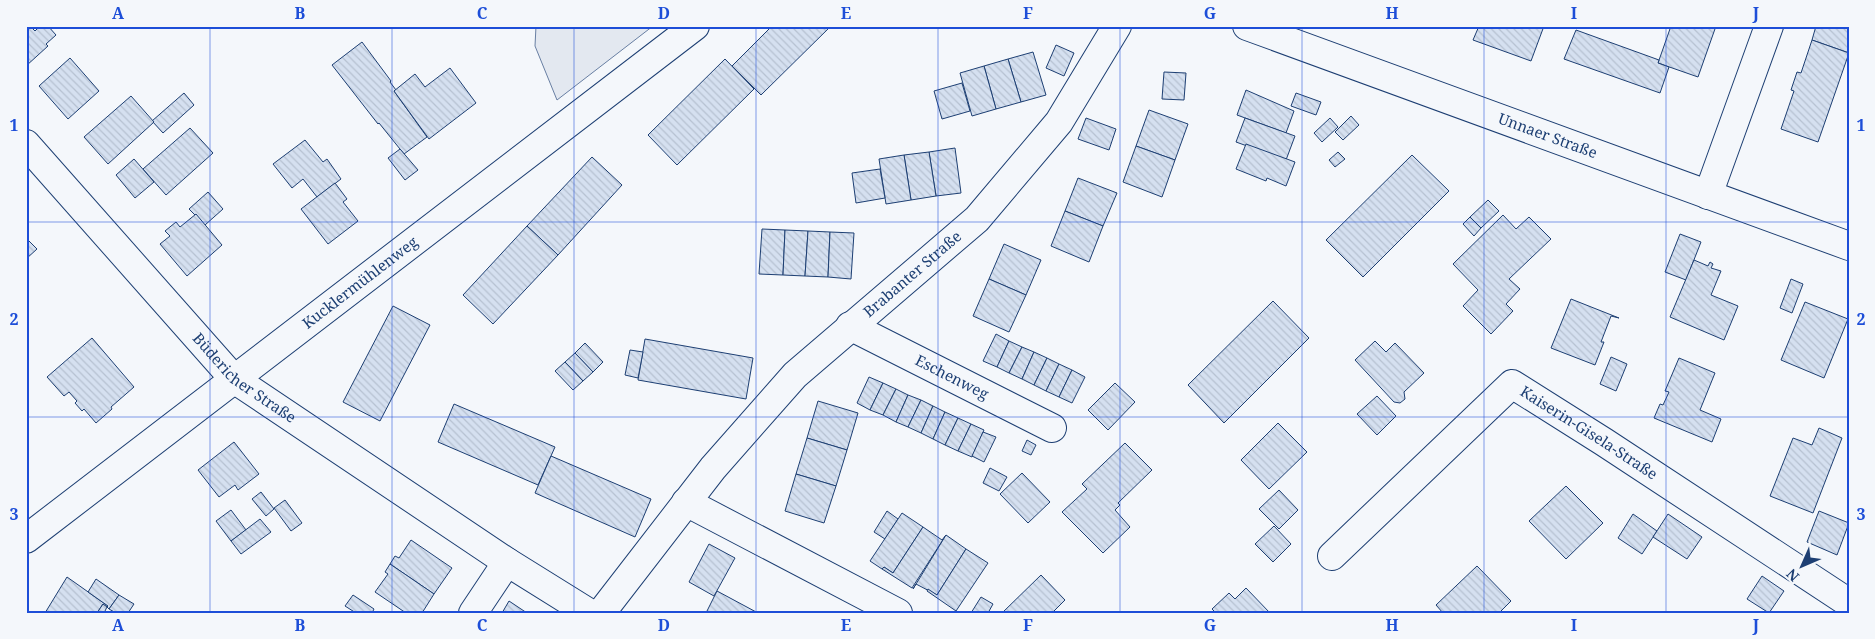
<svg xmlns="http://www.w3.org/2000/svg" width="1875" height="639" viewBox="0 0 1875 639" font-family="'Noto Serif',serif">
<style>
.parking{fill:#e3e8f0;stroke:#687fa3}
.building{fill:url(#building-back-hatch);stroke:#1d3f73}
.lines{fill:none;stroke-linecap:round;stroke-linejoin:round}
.minor-casing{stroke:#1d3f73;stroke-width:30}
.minor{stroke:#f4f7fb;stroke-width:28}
.grid{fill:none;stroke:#1d4ed8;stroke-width:1;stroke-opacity:0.55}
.labels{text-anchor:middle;stroke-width:4;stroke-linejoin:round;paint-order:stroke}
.street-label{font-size:15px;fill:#1d3f73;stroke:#f4f7fb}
.neatline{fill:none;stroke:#1d4ed8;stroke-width:2}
.grid-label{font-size:16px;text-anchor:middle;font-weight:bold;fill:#1d4ed8}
</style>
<defs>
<pattern id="building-back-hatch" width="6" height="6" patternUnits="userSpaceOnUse" patternTransform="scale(1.25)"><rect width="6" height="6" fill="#d5e0f0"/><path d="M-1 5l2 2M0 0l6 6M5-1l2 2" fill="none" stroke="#b6c1d1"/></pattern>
</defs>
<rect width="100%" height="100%" fill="#f4f7fb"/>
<!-- parking -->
<path class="parking" d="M536,26H653L557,100L535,46Z"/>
<!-- building -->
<g class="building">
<path d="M26,26H30L35,31L40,26H48L56,35L46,44L48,46L26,66Z"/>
<path d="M772,26H831L761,95L732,66Z"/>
<path d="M1479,26H1544L1531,61L1473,40Z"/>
<path d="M1671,26H1716L1698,77L1658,63Z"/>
<path d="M1816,26H1849V53L1812,40Z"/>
<path d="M1576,30L1659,60L1658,63L1669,67L1660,93L1564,59Z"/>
<path d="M1812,40L1849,53L1818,142L1781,129L1794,91L1791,90L1797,72L1801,73Z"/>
<path d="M362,42L391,81L390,82L396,90L394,91L427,137L404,154L379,123L378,124L332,65Z"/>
<path d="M1056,45L1074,53L1064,76L1046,68Z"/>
<path d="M1033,52L1046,95L1021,102L1008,59Z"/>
<path d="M70,58L99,91L68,119L39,86Z"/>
<path d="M725,59L754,89L677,165L648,135Z"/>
<path d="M1008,59L1021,102L996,109L984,66Z"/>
<path d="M984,66L996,109L972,116L960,73Z"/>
<path d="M450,68L476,103L429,139L394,91L415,74L425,87Z"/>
<path d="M1164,72L1186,73L1184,100L1162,99Z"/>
<path d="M962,83L970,111L942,119L934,91Z"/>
<path d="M1246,90L1294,111L1286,133L1237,115Z"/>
<path d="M184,93L194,105L163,133L152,121Z"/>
<path d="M1296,93L1321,102L1316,115L1291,106Z"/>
<path d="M131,96L154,122L108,164L84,137Z"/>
<path d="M1149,110L1188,124L1175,160L1136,146Z"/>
<path d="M1351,116L1359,125L1343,140L1335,132Z"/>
<path d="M1086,118L1116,129L1109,150L1078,139Z"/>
<path d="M1245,118L1295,136L1286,160L1236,142Z"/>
<path d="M1330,118L1338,127L1322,142L1314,133Z"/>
<path d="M190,128L213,153L166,195L143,169Z"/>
<path d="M305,140L323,162L327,159L341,179L317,197L303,179L292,188L273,164Z"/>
<path d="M1246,144L1295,162L1286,186L1267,178L1266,181L1236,169Z"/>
<path d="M1136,146L1175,160L1162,197L1123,182Z"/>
<path d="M955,148L961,193L936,196L929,152Z"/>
<path d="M400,149L418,170L405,180L388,158Z"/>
<path d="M929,152L936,196L911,200L904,155Z"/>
<path d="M1338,152L1345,159L1335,167L1329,160Z"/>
<path d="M904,155L911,200L886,204L879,159Z"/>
<path d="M1412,155L1449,191L1363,277L1326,240Z"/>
<path d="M592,157L622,185L558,255L527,226Z"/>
<path d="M134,159L154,182L135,198L116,175Z"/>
<path d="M880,169L885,198L856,203L852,173Z"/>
<path d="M1078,178L1117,193L1103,226L1065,211Z"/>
<path d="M335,183L347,199L343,202L358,221L328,244L301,209Z"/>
<path d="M208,192L223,209L205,225L189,209Z"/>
<path d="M1488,200L1499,211L1481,228L1470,217Z"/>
<path d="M1065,211L1103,226L1089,262L1051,246Z"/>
<path d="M196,214L222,245L187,276L160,244L170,236L165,231L176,222L180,227Z"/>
<path d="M1503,215L1516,229L1529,217L1551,239L1509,279L1520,289L1506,304L1513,311L1491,334L1463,306L1478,290L1453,264Z"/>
<path d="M1470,217L1481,228L1474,236L1463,224Z"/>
<path d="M527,226L558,255L493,324L463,295Z"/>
<path d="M762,229L785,230L783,275L759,274Z"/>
<path d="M785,230L808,231L805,276L783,275Z"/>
<path d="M808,231L830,232L828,277L805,276Z"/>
<path d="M830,232L854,233L851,279L828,277Z"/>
<path d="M1680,234L1701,242L1686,280L1665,272Z"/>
<path d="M26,238L37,249L26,259Z"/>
<path d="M1004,244L1041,260L1026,295L989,279Z"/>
<path d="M1694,260L1708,266L1710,262L1713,264L1711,268L1721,271L1711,295L1738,306L1724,340L1670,317Z"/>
<path d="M989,279L1026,295L1009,332L973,316Z"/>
<path d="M1791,279L1803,284L1792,313L1780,308Z"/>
<path d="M1571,299L1619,318L1611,316L1601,342H1604L1595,365L1551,348Z"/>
<path d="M1273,301L1309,338L1224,423L1188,385Z"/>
<path d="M1805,302L1848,319L1824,378L1781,360Z"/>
<path d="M393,306L430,325L380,421L343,402Z"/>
<path d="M996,334L1009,341L997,367L983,361Z"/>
<path d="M92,338L134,387L111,407L112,409L96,423L84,409L82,411L75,403L77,401L69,392L64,396L47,377Z"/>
<path d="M645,339L753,358L746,399L638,380Z"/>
<path d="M1009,341L1022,347L1009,373L997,367Z"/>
<path d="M1375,341L1386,352L1395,343L1424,373L1404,392L1405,399L1400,403L1394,402L1355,360Z"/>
<path d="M585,343L603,362L593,372L575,353Z"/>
<path d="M1022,347L1034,352L1022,379L1009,373Z"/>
<path d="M630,350L643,352L638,378L625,375Z"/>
<path d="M1034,352L1047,358L1034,385L1022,379Z"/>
<path d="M575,353L593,372L583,381L565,362Z"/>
<path d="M1611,357L1627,364L1616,391L1600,384Z"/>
<path d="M1047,358L1059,364L1046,391L1034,385Z"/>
<path d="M1679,358L1715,373L1700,410L1721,419L1712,442L1654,418L1660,404L1663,405L1669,392L1665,391Z"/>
<path d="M565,362L583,381L573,390L555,371Z"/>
<path d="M1059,364L1072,370L1059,397L1046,391Z"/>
<path d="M1072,370L1085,377L1072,403L1059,397Z"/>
<path d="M869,377L883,383L870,410L857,403Z"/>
<path d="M883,383L896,389L883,415L870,410Z"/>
<path d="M1115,383L1135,402L1108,430L1088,410Z"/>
<path d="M896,389L908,395L896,422L883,415Z"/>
<path d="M908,395L921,400L908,427L896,422Z"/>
<path d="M1377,396L1396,416L1377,435L1357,414Z"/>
<path d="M921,400L933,406L921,433L908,427Z"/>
<path d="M818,401L858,413L847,450L807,438Z"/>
<path d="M454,404L555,447L538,485L438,442Z"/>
<path d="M933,406L945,412L933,439L921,433Z"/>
<path d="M945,412L958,418L945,445L933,439Z"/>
<path d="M958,418L971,424L958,451L945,445Z"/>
<path d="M1278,423L1307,452L1269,489L1241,460Z"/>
<path d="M971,424L984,430L972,457L958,451Z"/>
<path d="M1819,428L1842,438L1813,513L1770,496L1793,438L1812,445Z"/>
<path d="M983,432L996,437L984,462L972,456Z"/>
<path d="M807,438L847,450L836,486L796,474Z"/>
<path d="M1027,440L1036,445L1031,455L1022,451Z"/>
<path d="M234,442L259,474L238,490L235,485L219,497L198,470Z"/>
<path d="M1125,443L1152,470L1118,503L1120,505L1115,510L1130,527L1103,553L1062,512L1087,489L1082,484Z"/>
<path d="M551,456L651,499L635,537L535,493Z"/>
<path d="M990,468L1007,477L999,491L983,483Z"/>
<path d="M1022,473L1050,502L1028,523L1000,494Z"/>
<path d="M796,474L836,486L824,523L785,511Z"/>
<path d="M1566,486L1603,523L1566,559L1529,521Z"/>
<path d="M1279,490L1298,510L1279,529L1259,509Z"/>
<path d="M261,492L274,509L266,516L252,499Z"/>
<path d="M285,500L302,523L291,531L274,508Z"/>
<path d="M231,510L246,530L231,541L216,521Z"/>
<path d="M887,511L898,519L885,539L874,532Z"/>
<path d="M1819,511L1849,523L1837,555L1807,542Z"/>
<path d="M902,513L923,527L893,573L884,567L882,569L870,561Z"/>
<path d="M1633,514L1657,531L1642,554L1618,538Z"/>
<path d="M1668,514L1702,537L1687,559L1653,537Z"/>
<path d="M260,519L271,532L241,554L231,541Z"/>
<path d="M1274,526L1291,544L1273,562L1255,544Z"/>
<path d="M923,527L942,540L946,535L912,588L882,569L884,567L893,573Z"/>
<path d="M946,535L966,549L937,595L916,584L913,589Z"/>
<path d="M411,540L452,568L434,594L390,564L395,556L399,558Z"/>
<path d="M709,544L735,558L714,596L689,582Z"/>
<path d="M966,549L988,563L956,611L927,591L928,589L937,595Z"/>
<path d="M390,564L434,594L422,613H406L375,592L388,574L385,572Z"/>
<path d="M1477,566L1511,601L1499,613H1443L1436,605Z"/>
<path d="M1041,575L1065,600L1052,613H1002Z"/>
<path d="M1762,576L1784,591L1769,613L1747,599Z"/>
<path d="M67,577L108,606L107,607L103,604L97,613H45Z"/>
<path d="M96,579L119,595L109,609L107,607L108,606L88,592Z"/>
<path d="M1246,588L1270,613H1216L1212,609L1229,593L1235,599Z"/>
<path d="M717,591L758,613H706Z"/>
<path d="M119,595L134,604L128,613H116L109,609Z"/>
<path d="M353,595L374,609L372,613H356L345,606Z"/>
<path d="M981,597L993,604L988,613H971Z"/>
<path d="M509,601L527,613H502Z"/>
<path d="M103,604L107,607L104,613H97Z"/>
</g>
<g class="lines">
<defs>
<g id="minor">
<path id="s1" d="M1247,26L1849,246"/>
<path id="s2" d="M26,144L234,379L507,562L589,613"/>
<path d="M1708,195L1769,26"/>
<path id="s3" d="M850,326L1052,428"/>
<path d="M686,502L898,613"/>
<path id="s4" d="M26,539L695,26"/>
<path id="s5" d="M1332,556L1512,384L1604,442L1849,603"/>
<path d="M473,613L507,562"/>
<path id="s6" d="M601,613L713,468L795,375L977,219L1059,122L1117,26"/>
</g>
</defs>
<!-- minor casing -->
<use href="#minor" class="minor-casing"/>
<!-- minor -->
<use href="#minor" class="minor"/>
</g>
<!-- grid -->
<path class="grid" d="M210,26V613M392,26V613M574,26V613M756,26V613M938,26V613M1120,26V613M1302,26V613M1484,26V613M1666,26V613M26,222H1849M26,417H1849"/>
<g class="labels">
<!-- street labels -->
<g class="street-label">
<text dy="5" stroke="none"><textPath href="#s1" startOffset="320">Unnaer Straße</textPath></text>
<text dy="5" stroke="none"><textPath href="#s6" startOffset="462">Brabanter Straße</textPath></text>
<text dy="5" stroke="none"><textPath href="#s4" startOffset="421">Kucklermühlenweg</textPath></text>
<text dy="5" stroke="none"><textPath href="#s2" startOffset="321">Büdericher Straße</textPath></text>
<text dy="5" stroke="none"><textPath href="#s3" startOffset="114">Eschenweg</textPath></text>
<text dy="5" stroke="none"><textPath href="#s5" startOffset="340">Kaiserin-Gisela-Straße</textPath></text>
</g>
</g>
<!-- border -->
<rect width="1875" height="639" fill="none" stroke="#f4f7fb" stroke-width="55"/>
<!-- north arrow -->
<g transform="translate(1802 566) rotate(225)" stroke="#f4f7fb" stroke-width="4" paint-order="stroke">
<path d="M0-4L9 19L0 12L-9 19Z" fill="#1d3f73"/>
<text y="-8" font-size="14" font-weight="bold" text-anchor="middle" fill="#1d3f73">N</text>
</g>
<rect x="28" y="28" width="1820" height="584" class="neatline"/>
<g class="grid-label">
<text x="118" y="19">A</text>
<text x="300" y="19">B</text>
<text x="482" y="19">C</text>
<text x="664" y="19">D</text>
<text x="846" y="19">E</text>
<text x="1028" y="19">F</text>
<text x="1210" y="19">G</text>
<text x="1392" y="19">H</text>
<text x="1574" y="19">I</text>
<text x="1756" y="19">J</text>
<text x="14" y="131">1</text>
<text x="1861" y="131">1</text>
<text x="14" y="325">2</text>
<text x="1861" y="325">2</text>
<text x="14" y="520">3</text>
<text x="1861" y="520">3</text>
<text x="118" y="631">A</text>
<text x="300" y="631">B</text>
<text x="482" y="631">C</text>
<text x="664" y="631">D</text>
<text x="846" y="631">E</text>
<text x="1028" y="631">F</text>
<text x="1210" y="631">G</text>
<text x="1392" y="631">H</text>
<text x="1574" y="631">I</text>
<text x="1756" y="631">J</text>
</g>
</svg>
